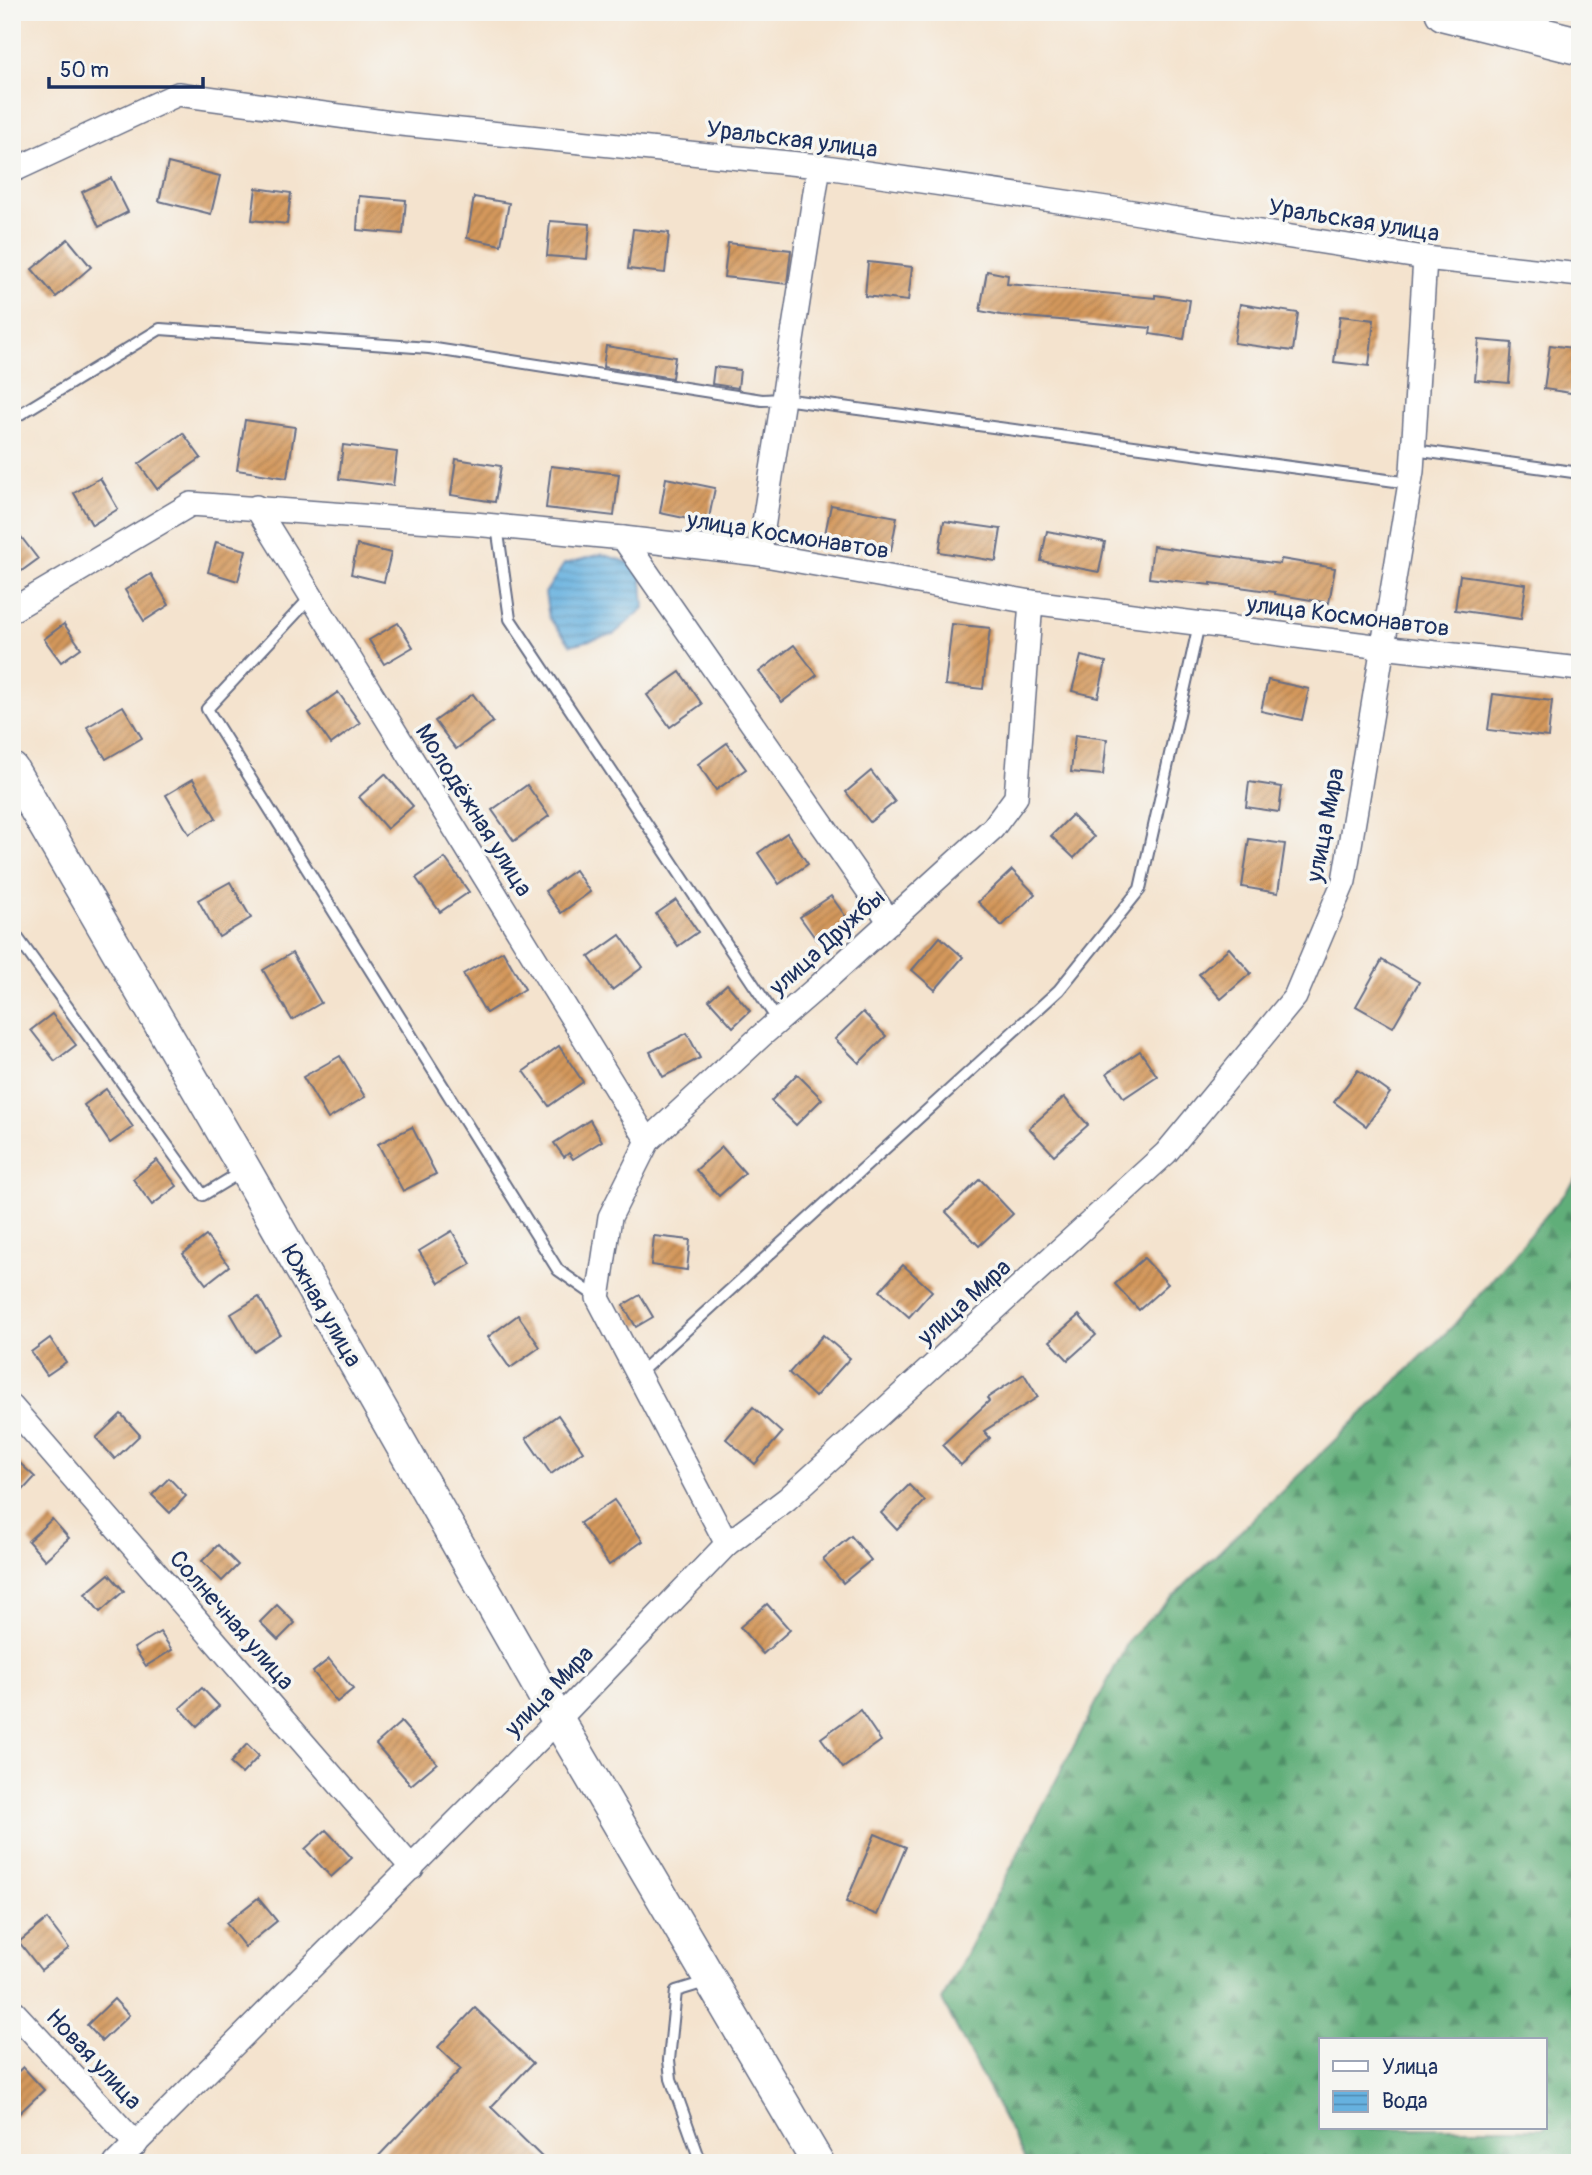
<svg xmlns="http://www.w3.org/2000/svg" width="1592" height="2175" viewBox="0 0 1592 2175" font-family="Pangolin,sans-serif">
<style>
.forest{fill:url(#forest-firs);stroke:#3e6e6c;stroke-width:2;fill-rule:evenodd}
.water{fill:url(#water-rules);stroke:#40709e;stroke-width:2}
.building{fill:url(#building-hatch)}
.lines{fill:none;stroke-linecap:round;stroke-linejoin:round}
.service-casing{stroke:#676e85;stroke-width:14}
.minor-casing{stroke:#676e85;stroke-width:26}
.secondary-casing{stroke:#676e85;stroke-width:35}
.trunk-casing{stroke:#676e85;stroke-width:40}
.service{stroke:#fff;stroke-width:10}
.minor{stroke:#fff;stroke-width:23}
.secondary{stroke:#fff;stroke-width:32}
.trunk{stroke:#fff;stroke-width:37}
.labels{text-anchor:middle;stroke-width:7;stroke-linejoin:round;paint-order:stroke}
.street-label{font-size:24px;fill:#1b2f5e;stroke:#f6f6f2}
</style>
<defs>
<pattern id="forest-firs" width="22" height="20" patternUnits="userSpaceOnUse" patternTransform="scale(1.75)"><rect width="22" height="20" fill="#60ae79"/><path d="M5 1l3.5 6h-7zM16 11l3.5 6h-7z" fill="#4e8e66"/></pattern>
<pattern id="water-rules" width="6" height="5" patternUnits="userSpaceOnUse" patternTransform="scale(1.75)"><rect width="6" height="5" fill="#66b1df"/><path d="M0 2.5h6" fill="none" stroke="#5390b8"/></pattern>
<pattern id="building-hatch" width="6" height="6" patternUnits="userSpaceOnUse" patternTransform="scale(1.75)"><rect width="6" height="6" fill="#d4985b"/><path d="M-1 1l2-2M0 6l6-6M5 7l2-2" fill="none" stroke="#ab7c4e"/></pattern>
</defs>
<rect width="100%" height="100%" fill="#f6f6f2"/>
<filter id="ink" filterUnits="userSpaceOnUse"><feTurbulence type="fractalNoise" baseFrequency=".0143" numOctaves="2"/><feDisplacementMap in="SourceGraphic" scale="14" xChannelSelector="R" yChannelSelector="G"/><feConvolveMatrix kernelMatrix="1 2 1 2 8 2 1 2 1" color-interpolation-filters="sRGB"/></filter>
<filter id="wash" filterUnits="userSpaceOnUse"><feTurbulence type="fractalNoise" baseFrequency=".00686" numOctaves="4" result="noise"/><feDisplacementMap in="SourceGraphic" scale="28" xChannelSelector="R" yChannelSelector="G"/><feGaussianBlur stdDeviation="1.57" result="paint"/><feColorMatrix in="noise" values="0 0 0 0 0 0 0 0 0 0 0 0 0 0 0 0 0 1.4 0 .05"/><feComposite in="paint" operator="in"/></filter>
<g filter="url(#wash)">
<rect width="100%" height="100%" fill="#f4e3ce"/>
<!-- forest -->
<path class="forest" d="M1580,1175V2163H1027L942,2000L1130,1638L1454,1325ZM1321,2040H1545V2128H1321Z"/>
<!-- water -->
<path class="water" d="M601,554L641,566L644,608L614,634L571,645L549,618L545,593L564,564Z"/>
<g id="blocks">
<!-- building -->
<g class="building">
<path d="M168,163L220,176L211,214L159,201Z"/>
<path d="M111,178L128,212L99,227L82,192Z"/>
<path d="M256,188L291,193L287,224L252,220Z"/>
<path d="M359,196L406,200L403,234L357,230Z"/>
<path d="M474,197L509,203L501,245L467,238Z"/>
<path d="M550,221L590,224L587,259L547,256Z"/>
<path d="M633,229L669,233L665,273L628,269Z"/>
<path d="M68,239L91,267L56,297L32,269Z"/>
<path d="M728,243L791,250L787,284L724,277Z"/>
<path d="M868,262L912,267L908,301L865,296Z"/>
<path d="M987,271L1008,275L1007,284L1155,298V295L1190,300L1184,339L1150,334L1151,328L1001,315L980,311Z"/>
<path d="M1240,304L1298,313L1293,351L1234,343Z"/>
<path d="M1340,316L1374,320L1369,366L1334,362Z"/>
<path d="M1479,340L1512,343L1509,383L1475,380Z"/>
<path d="M1550,345L1580,349L1578,394L1544,389Z"/>
<path d="M606,346L675,357L672,378L603,367Z"/>
<path d="M714,367L740,370L738,388L712,384Z"/>
<path d="M245,420L295,427L287,478L237,470Z"/>
<path d="M183,433L201,458L157,489L139,464Z"/>
<path d="M343,445L397,452L393,486L339,479Z"/>
<path d="M456,459L501,466L495,502L451,495Z"/>
<path d="M551,466L619,474L614,516L546,508Z"/>
<path d="M100,478L118,509L92,525L74,493Z"/>
<path d="M666,478L715,488L708,523L660,513Z"/>
<path d="M831,505L897,517L891,551L824,539Z"/>
<path d="M944,521L1001,529L996,561L939,552Z"/>
<path d="M12,525L38,559L12,578Z"/>
<path d="M1047,531L1105,542L1099,572L1041,561Z"/>
<path d="M216,542L246,550L238,581L208,572Z"/>
<path d="M357,545L391,553L384,582L351,574Z"/>
<path d="M1153,546L1280,564L1281,559L1335,568L1329,603L1275,594V592L1211,583V585L1149,578Z"/>
<path d="M151,574L169,605L144,621L125,590Z"/>
<path d="M1460,575L1526,584L1521,619L1455,610Z"/>
<path d="M398,623L413,647L384,664L369,640Z"/>
<path d="M64,624L81,648L61,662L44,639Z"/>
<path d="M952,624L990,628L983,689L945,685Z"/>
<path d="M794,645L817,675L782,702L759,672Z"/>
<path d="M1081,656L1106,662L1098,697L1072,691Z"/>
<path d="M680,672L702,704L670,727L647,695Z"/>
<path d="M1268,680L1309,689L1302,720L1261,711Z"/>
<path d="M338,692L360,723L331,744L309,713Z"/>
<path d="M473,694L493,722L456,749L435,721Z"/>
<path d="M1493,694L1552,701L1548,737L1488,730Z"/>
<path d="M123,706L142,738L106,759L87,727Z"/>
<path d="M1075,735L1107,739L1103,775L1071,772Z"/>
<path d="M727,743L746,769L716,790L698,764Z"/>
<path d="M871,771L895,802L870,822L846,792Z"/>
<path d="M385,774L413,806L387,829L359,797Z"/>
<path d="M193,779L216,818L189,834L166,795Z"/>
<path d="M1249,782L1282,787L1279,812L1246,807Z"/>
<path d="M527,785L549,816L514,841L492,810Z"/>
<path d="M1072,815L1094,837L1074,858L1051,836Z"/>
<path d="M787,833L808,864L779,884L758,853Z"/>
<path d="M1249,839L1285,844L1278,893L1242,887Z"/>
<path d="M445,858L469,892L440,912L416,878Z"/>
<path d="M575,870L590,892L561,913L545,891Z"/>
<path d="M1012,870L1035,894L1002,926L978,902Z"/>
<path d="M230,882L251,918L219,937L198,900Z"/>
<path d="M831,896L849,921L818,942L800,917Z"/>
<path d="M676,900L698,932L678,946L656,914Z"/>
<path d="M620,935L643,967L612,990L589,957Z"/>
<path d="M940,937L963,957L935,990L912,970Z"/>
<path d="M1229,948L1251,973L1221,999L1199,974Z"/>
<path d="M503,951L525,989L486,1013L463,974Z"/>
<path d="M292,953L321,1003L292,1020L263,970Z"/>
<path d="M1382,960L1419,982L1393,1027L1356,1006Z"/>
<path d="M727,984L750,1011L733,1027L709,1000Z"/>
<path d="M863,1012L886,1036L859,1063L835,1039Z"/>
<path d="M52,1014L76,1045L55,1061L31,1030Z"/>
<path d="M687,1033L700,1058L663,1077L650,1052Z"/>
<path d="M559,1046L583,1082L549,1106L524,1071Z"/>
<path d="M1140,1051L1157,1076L1124,1098L1107,1073Z"/>
<path d="M340,1056L365,1097L328,1119L303,1077Z"/>
<path d="M1358,1070L1390,1093L1366,1126L1334,1102Z"/>
<path d="M797,1074L822,1099L796,1125L771,1101Z"/>
<path d="M106,1089L133,1127L110,1143L84,1105Z"/>
<path d="M1064,1097L1088,1125L1054,1155L1029,1128Z"/>
<path d="M590,1120L602,1141L573,1159L569,1153L564,1157L554,1143Z"/>
<path d="M412,1127L436,1174L403,1191L378,1144Z"/>
<path d="M722,1147L745,1173L719,1196L696,1170Z"/>
<path d="M157,1160L177,1186L152,1205L133,1179Z"/>
<path d="M980,1179L1013,1214L979,1246L946,1212Z"/>
<path d="M452,1231L471,1264L439,1283L419,1251Z"/>
<path d="M206,1236L229,1266L206,1284L183,1254Z"/>
<path d="M654,1236L690,1240L687,1270L651,1265Z"/>
<path d="M1144,1258L1168,1284L1139,1310L1115,1284Z"/>
<path d="M903,1265L932,1291L909,1317L880,1291Z"/>
<path d="M640,1295L653,1317L636,1327L623,1305Z"/>
<path d="M259,1297L280,1334L253,1351L231,1314Z"/>
<path d="M518,1315L540,1347L510,1368L488,1337Z"/>
<path d="M1079,1315L1096,1335L1068,1360L1050,1341Z"/>
<path d="M823,1335L850,1358L815,1397L789,1373Z"/>
<path d="M50,1338L66,1362L47,1375L31,1352Z"/>
<path d="M1024,1374L1038,1397L984,1431L990,1438L961,1465L942,1445L989,1401L987,1398Z"/>
<path d="M753,1407L782,1433L755,1464L726,1439Z"/>
<path d="M121,1414L140,1435L115,1459L96,1438Z"/>
<path d="M558,1415L583,1451L551,1474L526,1438Z"/>
<path d="M12,1456L35,1477L12,1502Z"/>
<path d="M169,1478L186,1496L170,1513L152,1495Z"/>
<path d="M909,1485L925,1501L897,1530L881,1513Z"/>
<path d="M614,1500L643,1541L609,1565L580,1523Z"/>
<path d="M52,1519L69,1538L45,1560L28,1541Z"/>
<path d="M851,1536L871,1560L843,1583L823,1559Z"/>
<path d="M218,1545L238,1565L222,1581L202,1561Z"/>
<path d="M109,1574L124,1591L100,1612L85,1594Z"/>
<path d="M767,1604L790,1630L763,1654L740,1627Z"/>
<path d="M277,1605L295,1623L278,1640L260,1622Z"/>
<path d="M160,1632L172,1650L146,1666L134,1648Z"/>
<path d="M329,1659L353,1689L337,1702L313,1672Z"/>
<path d="M202,1688L219,1706L197,1726L180,1708Z"/>
<path d="M860,1710L881,1741L843,1768L821,1738Z"/>
<path d="M401,1722L437,1763L411,1785L376,1744Z"/>
<path d="M247,1744L259,1756L242,1774L230,1763Z"/>
<path d="M326,1830L352,1858L331,1877L305,1849Z"/>
<path d="M875,1834L906,1847L877,1915L846,1902Z"/>
<path d="M258,1898L277,1921L245,1947L226,1923Z"/>
<path d="M47,1919L69,1948L41,1970L19,1942Z"/>
<path d="M114,1999L129,2015L102,2041L87,2025Z"/>
<path d="M475,2008L533,2063L491,2107L548,2163H372L461,2069L438,2047Z"/>
<path d="M23,2067L44,2090L12,2120V2077Z"/>
</g>
</g>
</g>
<g filter="url(#ink)">
<use href="#blocks" fill-opacity="0" stroke="#676e85" stroke-width="2"/>
<g class="lines">
<defs>
<g id="service">
<path d="M12,419L160,329L429,348L762,400L783,399L1410,483"/>
<path d="M1414,450L1580,473"/>
<path d="M497,526L510,619L778,1021"/>
<path d="M311,597L207,709L558,1270L598,1298"/>
<path d="M12,930L203,1195L241,1172"/>
<path d="M638,1374L1059,990L1140,889L1199,624"/>
<path d="M701,2163L671,2079L669,2060L676,1991L709,1981"/>
</g>
<g id="minor">
<path d="M12,171L178,94L391,123L819,166L1120,210L1425,258L1580,275"/>
<path d="M256,507L648,1141"/>
<path d="M623,538L890,922"/>
<path d="M759,554L819,166"/>
<path d="M12,610L191,504L474,524L623,538L759,554L1031,602L1382,647L1580,669"/>
<path d="M12,1407L412,1868"/>
<path d="M727,1544L598,1298L610,1217L648,1141L761,1036L820,985L993,828L1016,797L1031,602"/>
<path d="M12,2010L136,2144"/>
<path d="M116,2163L558,1720L727,1544L787,1499L1166,1153L1295,997L1344,881L1412,471L1425,258"/>
</g>
<path id="secondary" d="M12,769L245,1170L558,1720L818,2163"/>
<path id="trunk" d="M1444,12L1580,46"/>
</defs>
<!-- service casing -->
<use href="#service" class="service-casing"/>
<!-- minor casing -->
<use href="#minor" class="minor-casing"/>
<!-- secondary casing -->
<use href="#secondary" class="secondary-casing"/>
<!-- trunk casing -->
<use href="#trunk" class="trunk-casing"/>
<!-- service -->
<use href="#service" class="service"/>
<!-- minor -->
<use href="#minor" class="minor"/>
<!-- secondary -->
<use href="#secondary" class="secondary"/>
<!-- trunk -->
<use href="#trunk" class="trunk"/>
</g>
</g>
<g class="labels">
<!-- street labels -->
<g class="street-label">
<text transform="translate(792 139) rotate(7)" y="8">Уральская улица</text>
<text transform="translate(1354 220) rotate(9)" y="8">Уральская улица</text>
<text transform="translate(788 535) rotate(9)" y="8">улица Космонавтов</text>
<text transform="translate(1348 616) rotate(7)" y="8">улица Космонавтов</text>
<text transform="translate(474 810) rotate(58)" y="8">Молодёжная улица</text>
<text transform="translate(1325 825) rotate(-79)" y="8">улица Мира</text>
<text transform="translate(827 942) rotate(-42)" y="8">улица Дружбы</text>
<text transform="translate(964 1302) rotate(-42)" y="8">улица Мира</text>
<text transform="translate(322 1306) rotate(60)" y="8">Южная улица</text>
<text transform="translate(232 1620) rotate(49)" y="8">Солнечная улица</text>
<text transform="translate(549 1691) rotate(-46)" y="8">улица Мира</text>
<text transform="translate(94 2059) rotate(47)" y="8">Новая улица</text>
</g>
</g>
<!-- margin -->
<rect width="1592" height="2175" fill="none" stroke="#f6f6f2" stroke-width="42"/>
<!-- legend -->
<rect x="1319" y="2038" width="228" height="91" fill="#f6f6f2" stroke="#9ea6b7" stroke-width="2"/>
<rect x="1333" y="2061" width="35" height="10" fill="#ffffff" stroke="#9ea6b7" stroke-width="2"/>
<text x="1382" y="2074" font-size="21" fill="#1b2f5e">Улица</text>
<rect x="1333" y="2091" width="35" height="21" fill="url(#water-rules)" stroke="#9ea6b7" stroke-width="2"/>
<text x="1382" y="2108" font-size="21" fill="#1b2f5e">Вода</text>
<!-- scale -->
<path d="M49 77v10h154v-10" fill="none" stroke="#1b2f5e" stroke-width="3.5"/>
<text x="60" y="77" font-size="21" fill="#1b2f5e" stroke="#f6f6f2" stroke-width="5" paint-order="stroke">50 m</text>
</svg>
